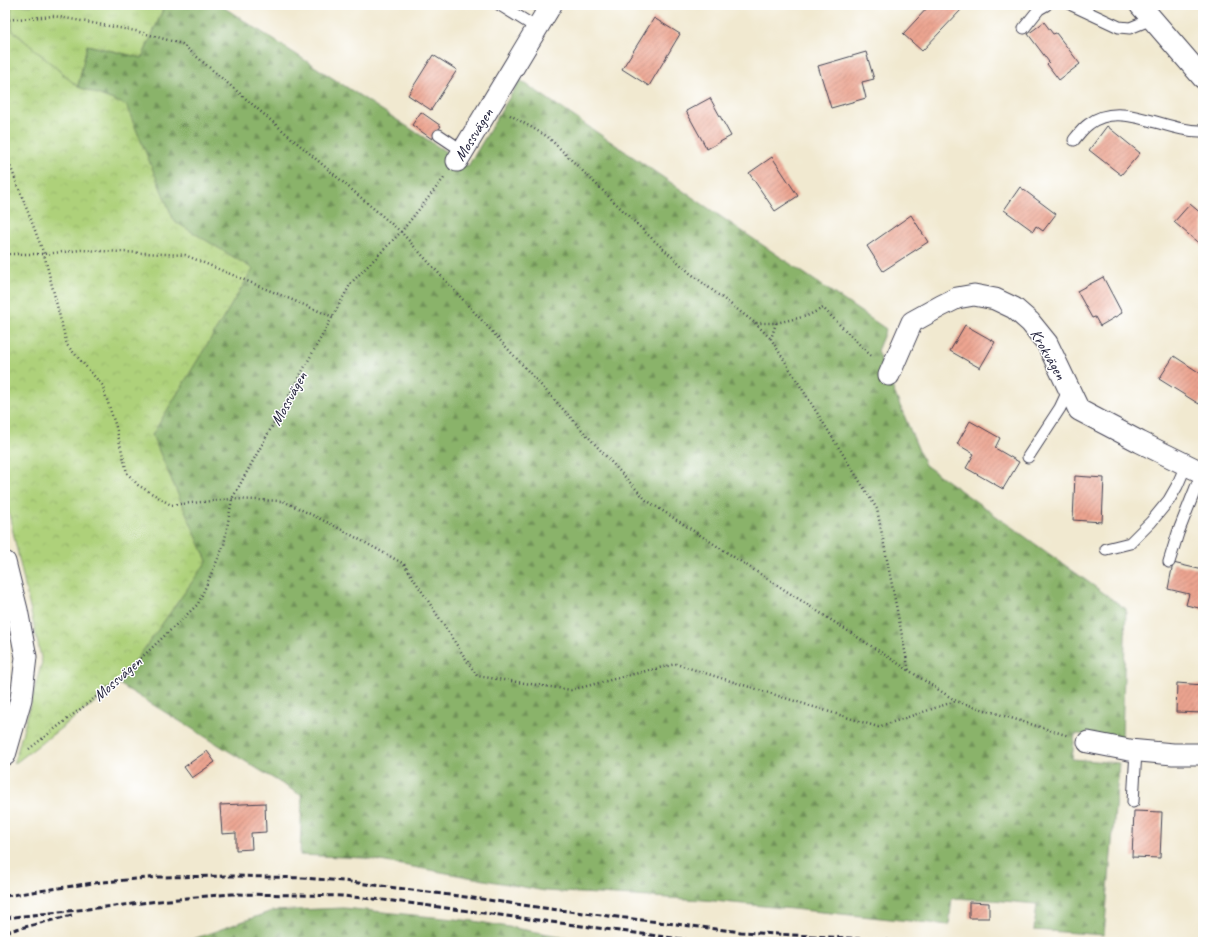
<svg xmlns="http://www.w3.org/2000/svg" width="1208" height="947" viewBox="0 0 1208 947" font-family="Caveat,sans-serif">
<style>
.grass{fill:url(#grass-tufts);stroke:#687a5a}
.forest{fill:url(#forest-firs);stroke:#566a52}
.park{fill:url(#park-crowns);stroke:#687a5a}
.building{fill:url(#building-hatch)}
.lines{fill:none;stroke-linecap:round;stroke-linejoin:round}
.lane-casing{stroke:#414051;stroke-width:13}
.street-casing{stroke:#414051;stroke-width:23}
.path{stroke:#414051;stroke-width:2.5;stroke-dasharray:1 3;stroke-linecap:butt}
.lane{stroke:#fff;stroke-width:11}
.street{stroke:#fff;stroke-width:21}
.rail{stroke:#22223b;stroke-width:3;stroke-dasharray:6 3;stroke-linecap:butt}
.labels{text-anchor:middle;stroke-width:3;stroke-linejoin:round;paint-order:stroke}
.street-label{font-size:16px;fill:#22223b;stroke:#fff}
</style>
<defs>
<pattern id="grass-tufts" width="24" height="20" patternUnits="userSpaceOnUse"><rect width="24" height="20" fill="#aed17a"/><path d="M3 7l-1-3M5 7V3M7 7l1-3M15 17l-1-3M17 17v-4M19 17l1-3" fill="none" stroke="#95b36a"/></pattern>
<pattern id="forest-firs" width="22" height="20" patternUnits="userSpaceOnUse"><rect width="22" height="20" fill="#8ab36a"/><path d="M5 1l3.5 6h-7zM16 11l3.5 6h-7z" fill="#709158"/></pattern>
<pattern id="park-crowns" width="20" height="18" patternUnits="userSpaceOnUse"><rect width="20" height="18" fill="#aed17a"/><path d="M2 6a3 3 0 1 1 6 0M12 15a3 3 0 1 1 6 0" fill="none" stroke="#95b36a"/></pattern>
<pattern id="building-hatch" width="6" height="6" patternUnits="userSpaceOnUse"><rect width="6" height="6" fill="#eca490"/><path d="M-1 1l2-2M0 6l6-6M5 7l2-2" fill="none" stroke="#bf8577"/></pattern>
</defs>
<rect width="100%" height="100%" fill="#fff"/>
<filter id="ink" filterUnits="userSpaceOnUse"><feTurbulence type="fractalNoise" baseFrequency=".025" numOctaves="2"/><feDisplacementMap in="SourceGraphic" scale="8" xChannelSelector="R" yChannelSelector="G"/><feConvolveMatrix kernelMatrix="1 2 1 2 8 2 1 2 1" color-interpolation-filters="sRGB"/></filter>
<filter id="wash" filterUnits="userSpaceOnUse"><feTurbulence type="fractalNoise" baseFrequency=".012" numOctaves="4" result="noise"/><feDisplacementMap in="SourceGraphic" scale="16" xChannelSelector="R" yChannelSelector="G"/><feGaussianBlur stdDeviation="0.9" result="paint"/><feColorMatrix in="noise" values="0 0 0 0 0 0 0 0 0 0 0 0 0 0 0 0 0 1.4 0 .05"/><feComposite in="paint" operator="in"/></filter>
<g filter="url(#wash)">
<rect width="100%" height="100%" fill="#f1e9d0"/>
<!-- grass -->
<path class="grass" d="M11,5H165L142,58L87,45L78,87L12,30Z"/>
<!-- forest -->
<g class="forest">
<path d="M165,5H220L468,166L520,80L886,329L877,351L925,465L1126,609L1122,738L1075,734L1072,759L1119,763L1104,935L1034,930L1037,904L992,900L952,898L949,925L704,900L545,891L364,858L300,855L302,796L119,684L207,561L152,435L253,269L174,221L126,105L78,87L87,45L142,58Z"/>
<path d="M343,908L474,921L594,942H185L272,911Z"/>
</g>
<!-- park -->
<path class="park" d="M5,5H11L12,30L78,87L126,105L174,221L253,269L152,435L207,561L119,684L14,764L42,662L5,496Z"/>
<g id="blocks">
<!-- building -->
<g class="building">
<path d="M930,5H955L961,10L922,51L903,34Z"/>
<path d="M654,18L680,34L649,86L622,69Z"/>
<path d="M1044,22L1053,34L1056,33L1080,64L1059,80L1047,64L1049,62L1028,34Z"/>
<path d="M866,52L874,79L862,82L866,98L831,108L818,66Z"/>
<path d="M433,55L457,70L431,110L408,95Z"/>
<path d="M710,98L731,136L707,149L686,111Z"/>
<path d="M421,112L441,126L432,139L412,125Z"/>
<path d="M1107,126L1140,153L1121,175L1089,150Z"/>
<path d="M772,157L798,196L775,211L749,173Z"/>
<path d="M1020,187L1056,214L1043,231L1036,226L1033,231L1004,210Z"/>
<path d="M1190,204L1203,215V247L1174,222Z"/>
<path d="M911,215L928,242L883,271L867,246Z"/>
<path d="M1103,277L1122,313L1100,326L1095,317L1092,318L1077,291Z"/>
<path d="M965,325L995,342L980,368L950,351Z"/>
<path d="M1174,356L1203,375V397L1199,404L1159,379Z"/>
<path d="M970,421L1000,438L995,448L1019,462L1003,489L966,468L974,454L957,444Z"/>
<path d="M1075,476L1104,478L1102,522L1073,520Z"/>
<path d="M1173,563L1203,570V609L1186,605L1189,594L1168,589Z"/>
<path d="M1177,683L1203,685V713L1176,712Z"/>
<path d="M207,751L215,762L192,778L184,767Z"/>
<path d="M265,803L266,832L251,833L252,849L236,850V833L222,834L220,805Z"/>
<path d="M1134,811L1162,812L1160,858L1132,857Z"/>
<path d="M969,902L989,903V918H969Z"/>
</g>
</g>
</g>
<g filter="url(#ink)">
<use href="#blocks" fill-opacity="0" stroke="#414051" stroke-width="1"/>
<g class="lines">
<defs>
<g id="lane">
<path d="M500,5L537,28"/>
<path d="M1072,5L1119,27L1130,28L1152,19"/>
<path d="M1024,28L1039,9L1046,5"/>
<path d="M439,135L463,151"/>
<path d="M1074,140C1078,135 1083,128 1089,124C1121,99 1167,133 1203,131"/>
<path d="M1028,457L1060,408L1069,389"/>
<path d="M1106,549L1130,543L1151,522L1169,500L1177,486L1186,465"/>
<path d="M1169,562L1178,533L1202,472"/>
<path d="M1133,802L1136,751"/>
</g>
<g id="street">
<path d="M1140,5L1203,78"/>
<path d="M457,161L551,5"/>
<path d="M889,375L912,322L941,306L957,298L974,295L995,299L1014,308L1030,322L1047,343L1079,410L1140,442L1203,473"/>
<path d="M5,562L17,610L26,657L21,699L5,755"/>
<path d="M1088,742L1129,750L1173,754H1203"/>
</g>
</defs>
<!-- lane casing -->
<use href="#lane" class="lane-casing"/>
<!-- street casing -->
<use href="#street" class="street-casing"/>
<!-- path -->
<g class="path">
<path d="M5,20L54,16L136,31L182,44L401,232L646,500L956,701L1069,736"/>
<path d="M510,115L548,137L647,234L690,273L755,323H776L807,316L823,308L872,357"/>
<path d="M5,156L11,168L44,254L67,345L102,385L116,427L127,473L138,485L171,505L232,499L283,501L333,525L404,564L477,676L571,690L646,671L676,664L878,727L956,701"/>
<path d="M5,254H44L81,250L185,255L333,317"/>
<path d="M755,323L771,339"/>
<path d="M776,323L771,339L877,509L909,671"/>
<path d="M29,749L119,679L198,604L224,545L232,499L351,283L401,232L444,178"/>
</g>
<!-- lane -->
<use href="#lane" class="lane"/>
<!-- street -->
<use href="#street" class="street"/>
<!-- rail -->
<g class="rail">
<path d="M5,896L93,883L158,877L234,876L303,878L343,881L481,899L551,909L741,932L919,942"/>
<path d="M5,918L196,897L232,894L300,895L342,896L393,901L673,938L709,942"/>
<path d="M5,932L72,915"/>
</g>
</g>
</g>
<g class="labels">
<!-- street labels -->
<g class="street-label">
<text transform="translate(473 134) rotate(-58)" y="6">Mossvägen</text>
<text transform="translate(1049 354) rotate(60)" y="6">Krokvägen</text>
<text transform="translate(288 398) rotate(-61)" y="6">Mossvägen</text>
<text transform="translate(117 678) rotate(-41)" y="6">Mossvägen</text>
</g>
</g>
<!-- margin -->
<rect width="1208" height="947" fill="none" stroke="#fff" stroke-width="20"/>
</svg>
